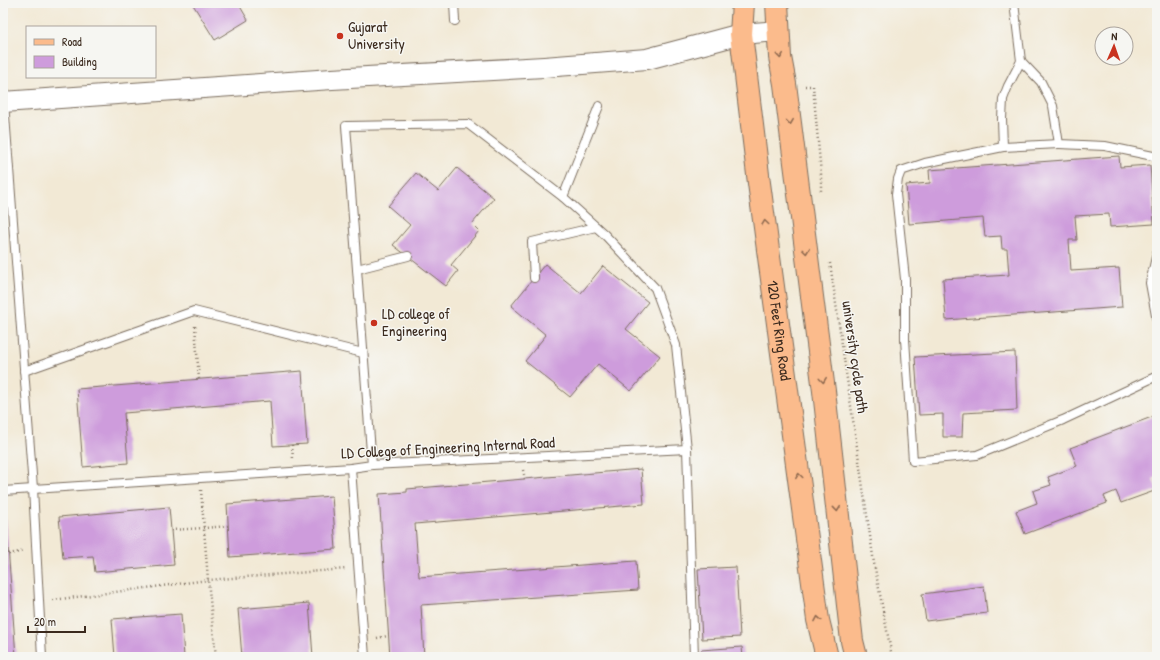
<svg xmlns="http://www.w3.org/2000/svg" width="1160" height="660" viewBox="0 0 1160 660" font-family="'Patrick Hand',sans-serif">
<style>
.building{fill:#ce9cdc}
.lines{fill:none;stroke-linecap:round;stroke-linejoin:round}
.service-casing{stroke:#7b6d5e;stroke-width:10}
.tertiary-casing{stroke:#7b6d5e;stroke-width:22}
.primary-casing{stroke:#7b6d5e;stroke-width:24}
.path{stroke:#7b6d5e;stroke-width:2.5;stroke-dasharray:1 3;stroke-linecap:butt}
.service{stroke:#fff;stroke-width:8}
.tertiary{stroke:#fff;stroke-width:20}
.primary{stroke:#fbbb8c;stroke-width:22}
.oneway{stroke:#916b50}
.poi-dot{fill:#c8321e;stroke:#f6f6f2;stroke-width:1.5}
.labels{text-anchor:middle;stroke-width:3;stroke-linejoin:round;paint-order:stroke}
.poi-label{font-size:15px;fill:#3b2a1e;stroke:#f6f6f2;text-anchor:start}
.street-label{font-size:15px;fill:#3b2a1e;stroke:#f6f6f2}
</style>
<rect width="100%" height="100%" fill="#f6f6f2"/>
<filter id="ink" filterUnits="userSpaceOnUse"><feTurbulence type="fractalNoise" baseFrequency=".025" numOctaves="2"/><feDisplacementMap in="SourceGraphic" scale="8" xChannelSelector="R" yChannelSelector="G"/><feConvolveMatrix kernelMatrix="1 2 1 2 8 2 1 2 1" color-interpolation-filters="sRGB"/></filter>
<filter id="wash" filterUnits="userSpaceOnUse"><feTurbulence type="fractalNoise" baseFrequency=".012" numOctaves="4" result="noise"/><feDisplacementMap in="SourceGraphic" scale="16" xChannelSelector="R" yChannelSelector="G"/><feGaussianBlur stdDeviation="0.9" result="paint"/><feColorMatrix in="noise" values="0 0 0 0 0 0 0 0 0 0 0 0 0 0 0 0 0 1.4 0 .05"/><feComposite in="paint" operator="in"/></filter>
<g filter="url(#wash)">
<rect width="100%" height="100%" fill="#f2e9d5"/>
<g id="blocks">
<!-- building -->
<g class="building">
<path d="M192,3H238L248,20L215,40Z"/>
<path d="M1119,156L1120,167L1150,165L1154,224L1110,227L1109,214L1075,216L1077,240H1069L1071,271L1119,268L1122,307L946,320L943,279L1009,275L1007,249H1002L1001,236L985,237L983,218L909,224L906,185L930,183L929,170Z"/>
<path d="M457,168L494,198L472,224L479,231L451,265L458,271L446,286L393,245L410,225L388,206L416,173L438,191Z"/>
<path d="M545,264L581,293L603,266L648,302L626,329L660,356L631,391L598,364L570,397L525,361L546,335L511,306Z"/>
<path d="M1015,352L1017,410L963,413L962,437H943V414L919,415L915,357Z"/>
<path d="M302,371L307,444L273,446L270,401L124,413L128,463L83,467L77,389Z"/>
<path d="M1157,415V477L1153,479L1157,490L1121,503L1116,491L1104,496L1107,503L1025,534L1016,511L1037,503L1033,491L1051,485L1048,477L1077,466L1070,448Z"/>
<path d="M641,469L644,504L415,524L419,577L636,561L638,590L421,605L424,657H390L379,494L407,492V489Z"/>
<path d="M332,496L336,549L230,557L227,504Z"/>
<path d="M169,507L174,565L95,572L93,556L63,558L59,517Z"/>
<path d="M3,519H6L16,657H3Z"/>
<path d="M736,567L740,637L702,639L698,569Z"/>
<path d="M984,586L987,613L926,621L922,594Z"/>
<path d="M309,603L313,657H242L238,609Z"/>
<path d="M181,614L184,657H115L112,619Z"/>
<path d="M742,647L743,657H702L701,650Z"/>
</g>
</g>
</g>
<g filter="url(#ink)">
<use href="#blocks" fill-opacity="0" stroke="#7b6d5e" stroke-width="1"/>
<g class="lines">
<defs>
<g id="service">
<path d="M454,3L455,21"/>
<path d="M1014,3L1021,61L1008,86L1003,99L1002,119L1003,147L925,163L901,171L898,179L896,194L905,279V339L913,461L977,455L1063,420L1157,376"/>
<path d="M1021,61L1041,82L1053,106L1059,144L1105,146L1153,156L1157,158"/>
<path d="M4,102L33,488L42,657"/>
<path d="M1003,147L1059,144"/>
<path d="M563,197L604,234L655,288L676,345L687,449"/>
<path d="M1157,253L1150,283L1157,321"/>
<path d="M357,269L408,256"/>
<path d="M534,278L532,242L596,227"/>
<path d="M24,371L194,311L363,353"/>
<path d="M372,465L346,126L468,124L563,197L599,106"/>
<path d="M351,468L365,657"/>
<path d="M3,491L351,468L372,465L687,449L694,657"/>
</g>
<path id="tertiary" d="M3,102L332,79L544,67L647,59L741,34L778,31"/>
<g id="primary">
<path id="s1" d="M743,3L741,34L759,183L818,620L827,657"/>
<path d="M777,3L780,57L785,84L824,391L852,641L856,657"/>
</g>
</defs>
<!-- service casing -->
<use href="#service" class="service-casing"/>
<!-- tertiary casing -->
<use href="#tertiary" class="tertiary-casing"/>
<!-- primary casing -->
<use href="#primary" class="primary-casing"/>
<!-- path -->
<g class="path">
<path d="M805,86H813L821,174V193"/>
<path d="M830,263L874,563L892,657"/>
<path d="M195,326L199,379"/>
<path d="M292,445L293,459"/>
<path d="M523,470L525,479"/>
<path d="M201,490L208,580L216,657"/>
<path d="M171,530L204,528L228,526"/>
<path d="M9,554L24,551"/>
<path d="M53,600L208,580L346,569"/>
<path d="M377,638L388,636"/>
</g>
<!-- service -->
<use href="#service" class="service"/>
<!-- tertiary -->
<use href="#tertiary" class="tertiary"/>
<!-- primary -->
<use href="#primary" class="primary"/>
</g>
<!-- one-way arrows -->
<defs><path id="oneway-chevron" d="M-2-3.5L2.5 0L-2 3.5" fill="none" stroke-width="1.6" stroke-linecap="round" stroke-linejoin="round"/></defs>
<g class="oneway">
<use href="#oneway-chevron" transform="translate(780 56) rotate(84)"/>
<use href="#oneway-chevron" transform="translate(790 122) rotate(83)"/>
<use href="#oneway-chevron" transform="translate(765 223) rotate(-98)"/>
<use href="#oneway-chevron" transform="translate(806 251) rotate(83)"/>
<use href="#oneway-chevron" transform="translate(823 380) rotate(83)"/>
<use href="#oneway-chevron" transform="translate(799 476) rotate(-98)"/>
<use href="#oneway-chevron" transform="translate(837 509) rotate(84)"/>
<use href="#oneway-chevron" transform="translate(818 619) rotate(-100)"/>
</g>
</g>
<!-- markers -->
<g class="poi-dot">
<circle cx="340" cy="36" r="4"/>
<circle cx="374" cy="323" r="4"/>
</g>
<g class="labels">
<!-- poi labels -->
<g class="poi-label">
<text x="348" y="32">Gujarat<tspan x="348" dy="17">University</tspan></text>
<text x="382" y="319">LD college of<tspan x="382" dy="17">Engineering</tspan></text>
</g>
<!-- street labels -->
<g class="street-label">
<text dy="5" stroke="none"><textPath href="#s1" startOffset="330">120 Feet Ring Road</textPath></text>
<text transform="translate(855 357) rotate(82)" y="5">university cycle path</text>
<text transform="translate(448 448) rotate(-3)" y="5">LD College of Engineering Internal Road</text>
</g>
</g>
<!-- margin -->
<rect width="1160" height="660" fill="none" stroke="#f6f6f2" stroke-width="16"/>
<!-- legend -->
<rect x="26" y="26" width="130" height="52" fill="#f6f6f2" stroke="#aba49d"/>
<rect x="34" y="39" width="20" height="6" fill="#fbbb8c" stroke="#aba49d"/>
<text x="62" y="46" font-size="12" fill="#3b2a1e">Road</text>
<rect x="34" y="56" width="20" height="12" fill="#ce9cdc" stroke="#aba49d"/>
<text x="62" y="66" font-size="12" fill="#3b2a1e">Building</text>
<!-- north arrow -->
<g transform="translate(1114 46) rotate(2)"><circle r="19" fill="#f6f6f2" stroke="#aba49d"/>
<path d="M0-3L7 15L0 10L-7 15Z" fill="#c8321e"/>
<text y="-6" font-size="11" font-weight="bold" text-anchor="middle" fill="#3b2a1e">N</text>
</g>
<!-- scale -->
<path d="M28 626v6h57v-6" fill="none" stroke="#3b2a1e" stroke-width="2"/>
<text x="34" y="626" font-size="12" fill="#3b2a1e" stroke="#f6f6f2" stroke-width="3" paint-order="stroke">20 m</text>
</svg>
